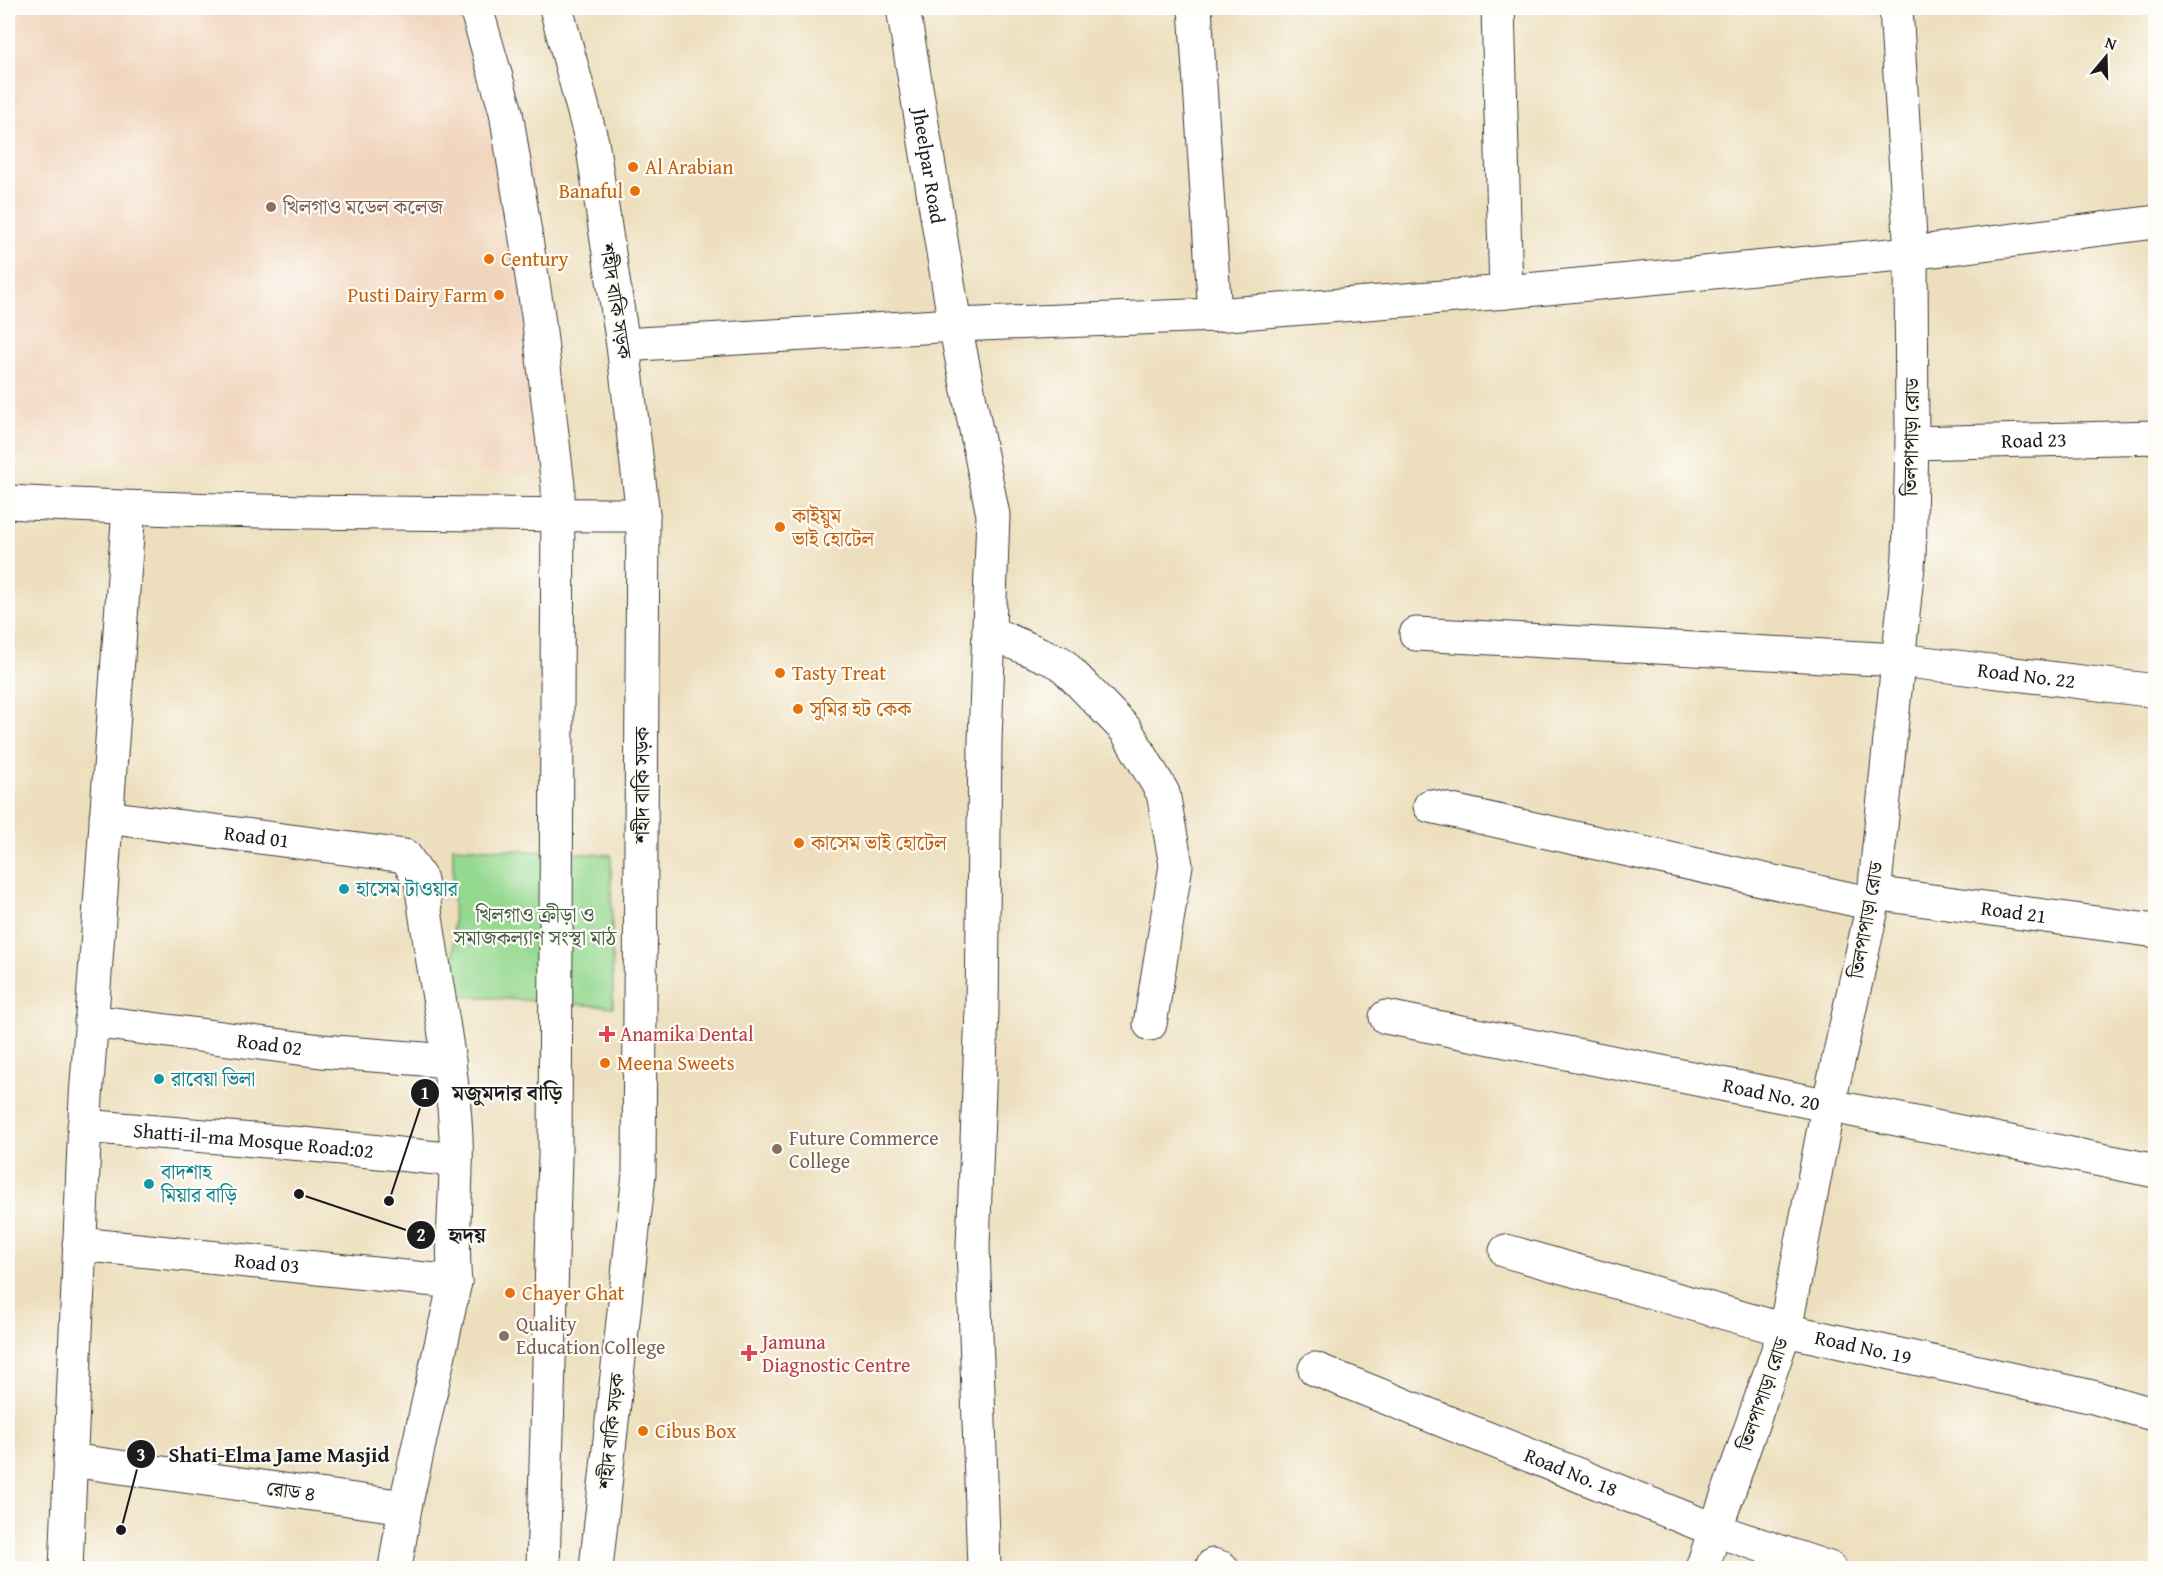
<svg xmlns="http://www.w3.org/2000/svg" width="2163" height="1576" viewBox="0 0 2163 1576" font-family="'Gentium Book Plus','Noto Serif Bengali',serif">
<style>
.built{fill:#f1d5bd}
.green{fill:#95d991;stroke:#587a56;stroke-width:1.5}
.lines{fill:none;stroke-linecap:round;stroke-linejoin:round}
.minor-casing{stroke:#3b3934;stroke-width:35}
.tertiary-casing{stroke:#3b3934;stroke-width:35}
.minor{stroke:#fff;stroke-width:33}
.tertiary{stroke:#fff;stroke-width:33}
.food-dot{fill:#e8710a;stroke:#fdfcf7;stroke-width:2}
.education-dot{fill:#8d6e63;stroke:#fdfcf7;stroke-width:2}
.culture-dot{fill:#0f9aa8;stroke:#fdfcf7;stroke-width:2}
.health-dot{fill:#e0444e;stroke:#fdfcf7;stroke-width:2}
.labels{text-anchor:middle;stroke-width:4.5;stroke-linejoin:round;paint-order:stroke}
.street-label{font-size:20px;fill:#1c1c1c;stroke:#fdfcf7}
.food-label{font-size:20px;fill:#c56008;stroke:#fdfcf7;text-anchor:start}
.education-label{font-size:20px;fill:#785e54;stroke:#fdfcf7;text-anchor:start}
.culture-label{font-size:20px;fill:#0d838f;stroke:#fdfcf7;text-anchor:start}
.park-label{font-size:20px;fill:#465e45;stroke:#fdfcf7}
.health-label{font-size:20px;fill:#be3a42;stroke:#fdfcf7;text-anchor:start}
.leader{fill:none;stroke:#1c1c1c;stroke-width:2}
.callout-dot{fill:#1c1c1c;stroke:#fdfcf7;stroke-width:2}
.mark-label{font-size:18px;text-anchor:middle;font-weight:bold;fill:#fff}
.callout-label{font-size:21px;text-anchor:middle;font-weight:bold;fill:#1c1c1c;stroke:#fdfcf7;stroke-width:4.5;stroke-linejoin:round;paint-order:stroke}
</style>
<rect width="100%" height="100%" fill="#fdfcf7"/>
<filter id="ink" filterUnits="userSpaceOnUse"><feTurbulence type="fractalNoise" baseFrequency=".0167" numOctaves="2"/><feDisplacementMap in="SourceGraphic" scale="12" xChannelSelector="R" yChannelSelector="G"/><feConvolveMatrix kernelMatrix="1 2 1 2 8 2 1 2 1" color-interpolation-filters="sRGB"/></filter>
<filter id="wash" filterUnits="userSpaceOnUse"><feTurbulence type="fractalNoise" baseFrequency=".008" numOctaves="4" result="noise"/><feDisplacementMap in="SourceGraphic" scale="24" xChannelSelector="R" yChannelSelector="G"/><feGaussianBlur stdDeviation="1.35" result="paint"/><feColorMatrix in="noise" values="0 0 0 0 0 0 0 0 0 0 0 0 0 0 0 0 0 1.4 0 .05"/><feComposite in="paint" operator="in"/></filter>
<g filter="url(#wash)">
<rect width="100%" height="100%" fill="#eddfbd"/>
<!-- built -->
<path class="built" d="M8,8H490L533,170L549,475L8,457Z"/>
<!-- green -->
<path class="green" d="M453,847L611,855L613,1007L454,995Z"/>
</g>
<g filter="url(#ink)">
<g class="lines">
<defs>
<g id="minor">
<path id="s1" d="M903,8L955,325L993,515L985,741L982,1010L973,1246L984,1568"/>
<path d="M1195,8L1215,315"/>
<path d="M1498,8L1506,292"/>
<path d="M623,345L955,325L1215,315L1506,292L1911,253L2156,222"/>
<path id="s2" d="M1912,443L2156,437"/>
<path d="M8,502C219,513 431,514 643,515"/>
<path d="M989,632L1061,663L1126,730L1163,793L1176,865L1150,1024"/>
<path id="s3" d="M1416,634L1899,660L2156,691"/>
<path d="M1430,806L1873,904"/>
<path id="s4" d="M106,817L405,856L421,880C431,966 452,1050 456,1137C458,1186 450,1234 455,1282L405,1507L395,1568"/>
<path id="s5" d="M1873,893L2156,931"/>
<path id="s6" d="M1386,1017L2156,1171"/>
<path id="s7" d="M91,1021L321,1051L449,1061"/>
<path id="s8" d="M84,1126L303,1144L456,1160"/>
<path id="s9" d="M79,1244L455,1282"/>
<path id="s10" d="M1506,1251L1785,1330L2093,1397L2156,1415"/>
<path id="s11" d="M1315,1369L1715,1530L1829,1568"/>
<path d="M70,1460L405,1507"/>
<path d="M1213,1565L1222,1568"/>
<path d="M66,1568L86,1097L129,508"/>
<path d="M1702,1568L1785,1330L1828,1107L1873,904L1909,556L1912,443L1911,253L1896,8"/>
</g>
<g id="tertiary">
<path d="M476,8L506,112L538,315L558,486L555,1156L543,1568"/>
<path d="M556,8L592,142L623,345L643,515L639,1174L596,1568"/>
</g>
</defs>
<!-- minor casing -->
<use href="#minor" class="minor-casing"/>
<!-- tertiary casing -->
<use href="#tertiary" class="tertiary-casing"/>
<!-- minor -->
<use href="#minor" class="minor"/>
<!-- tertiary -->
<use href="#tertiary" class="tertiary"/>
</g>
</g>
<!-- markers -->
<g class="food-dot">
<circle cx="633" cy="167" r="6"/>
<circle cx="635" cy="191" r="6"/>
<circle cx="489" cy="259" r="6"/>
<circle cx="499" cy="295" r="6"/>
<circle cx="780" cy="527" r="6"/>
<circle cx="780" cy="673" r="6"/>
<circle cx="798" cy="709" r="6"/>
<circle cx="799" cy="843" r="6"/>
<circle cx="605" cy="1063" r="6"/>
<circle cx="510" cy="1293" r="6"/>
<circle cx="643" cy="1431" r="6"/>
</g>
<g class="education-dot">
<circle cx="271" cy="207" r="6"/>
<circle cx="777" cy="1149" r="6"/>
<circle cx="504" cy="1336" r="6"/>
</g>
<g class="culture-dot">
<circle cx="344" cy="889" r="6"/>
<circle cx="159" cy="1079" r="6"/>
<circle cx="149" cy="1184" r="6"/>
</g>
<g class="health-dot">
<path d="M604 1025h6v6h6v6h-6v6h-6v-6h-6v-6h6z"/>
<path d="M746 1344h6v6h6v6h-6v6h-6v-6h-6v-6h6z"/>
</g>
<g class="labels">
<!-- street labels -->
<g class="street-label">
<text dy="7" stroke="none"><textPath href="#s1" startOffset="160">Jheelpar Road</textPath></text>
<text transform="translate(616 301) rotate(81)" y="7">শহীদ বাকি সড়ক</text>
<text transform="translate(1911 437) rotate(-89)" y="7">তিলপাপাড়া রোড</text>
<text dy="7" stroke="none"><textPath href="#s2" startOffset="122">Road 23</textPath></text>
<text dy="7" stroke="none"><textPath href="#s3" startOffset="612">Road No. 22</textPath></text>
<text transform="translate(642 785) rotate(-90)" y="7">শহীদ বাকি সড়ক</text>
<text dy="7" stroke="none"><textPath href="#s4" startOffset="152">Road 01</textPath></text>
<text dy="7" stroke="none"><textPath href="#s5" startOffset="142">Road 21</textPath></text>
<text transform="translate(1866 920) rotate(-80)" y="7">তিলপাপাড়া রোড</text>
<text dy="7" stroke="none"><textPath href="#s7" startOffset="180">Road 02</textPath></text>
<text dy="7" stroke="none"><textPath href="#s6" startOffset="393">Road No. 20</textPath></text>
<text dy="7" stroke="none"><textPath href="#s8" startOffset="170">Shatti-il-ma Mosque Road:02</textPath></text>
<text dy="7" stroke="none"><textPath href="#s9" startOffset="189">Road 03</textPath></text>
<text dy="7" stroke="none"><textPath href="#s10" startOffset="370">Road No. 19</textPath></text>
<text transform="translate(1763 1394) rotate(-71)" y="7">তিলপাপাড়া রোড</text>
<text transform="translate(611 1431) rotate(-84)" y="7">শহীদ বাকি সড়ক</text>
<text dy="7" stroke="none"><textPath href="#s11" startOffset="276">Road No. 18</textPath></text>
<text transform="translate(291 1491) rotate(8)" y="7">রোড ৪</text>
</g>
<!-- food labels -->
<g class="food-label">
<text x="645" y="174">Al Arabian</text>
<text x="623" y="198" text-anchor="end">Banaful</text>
<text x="501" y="266">Century</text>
<text x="487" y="302" text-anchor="end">Pusti Dairy Farm</text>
<text x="792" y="523">কাইয়ুম<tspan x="792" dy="23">ভাই হোটেল</tspan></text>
<text x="792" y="680">Tasty Treat</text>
<text x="810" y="716">সুমির হট কেক</text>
<text x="811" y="850">কাসেম ভাই হোটেল</text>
<text x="617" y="1070">Meena Sweets</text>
<text x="522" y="1300">Chayer Ghat</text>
<text x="655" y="1438">Cibus Box</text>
</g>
<!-- education labels -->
<g class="education-label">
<text x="283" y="214">খিলগাও মডেল কলেজ</text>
<text x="789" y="1145">Future Commerce<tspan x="789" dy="23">College</tspan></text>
<text x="516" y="1331">Quality<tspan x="516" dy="23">Education College</tspan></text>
</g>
<!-- culture labels -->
<g class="culture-label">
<text x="356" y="896">হাসেম টাওয়ার</text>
<text x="171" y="1086">রাবেয়া ভিলা</text>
<text x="161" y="1179">বাদশাহ<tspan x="161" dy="23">মিয়ার বাড়ি</tspan></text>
</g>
<!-- park labels -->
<g class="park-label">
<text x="535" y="922">খিলগাও ক্রীড়া ও<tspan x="535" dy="23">সমাজকল্যাণ সংস্থা মাঠ</tspan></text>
</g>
<!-- health labels -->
<g class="health-label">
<text x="620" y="1041">Anamika Dental</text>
<text x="762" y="1349">Jamuna<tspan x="762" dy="23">Diagnostic Centre</tspan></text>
</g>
</g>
<!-- callouts -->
<path class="leader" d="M389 1201L425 1093M299 1194L421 1235M121 1530L141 1454"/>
<g class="callout-dot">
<circle cx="389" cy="1201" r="6"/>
<circle cx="299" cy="1194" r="6"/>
<circle cx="121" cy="1530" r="6"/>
<circle cx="425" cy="1093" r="15"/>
<circle cx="421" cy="1235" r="15"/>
<circle cx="141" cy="1454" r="15"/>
</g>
<g class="mark-label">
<text x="425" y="1099">1</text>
<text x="421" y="1241">2</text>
<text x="141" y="1461">3</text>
</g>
<g class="callout-label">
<text x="507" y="1100">মজুমদার বাড়ি</text>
<text x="467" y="1242">হৃদয়</text>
<text x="279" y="1462">Shati-Elma Jame Masjid</text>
</g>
<!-- margin -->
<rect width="2163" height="1576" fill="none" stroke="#fdfcf7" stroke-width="30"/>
<!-- north arrow -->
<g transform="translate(2106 57) rotate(19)" stroke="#fdfcf7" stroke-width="4.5" paint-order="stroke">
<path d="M0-4.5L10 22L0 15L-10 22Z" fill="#1c1c1c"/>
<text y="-9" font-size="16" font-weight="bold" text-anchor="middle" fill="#1c1c1c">N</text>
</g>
</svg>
